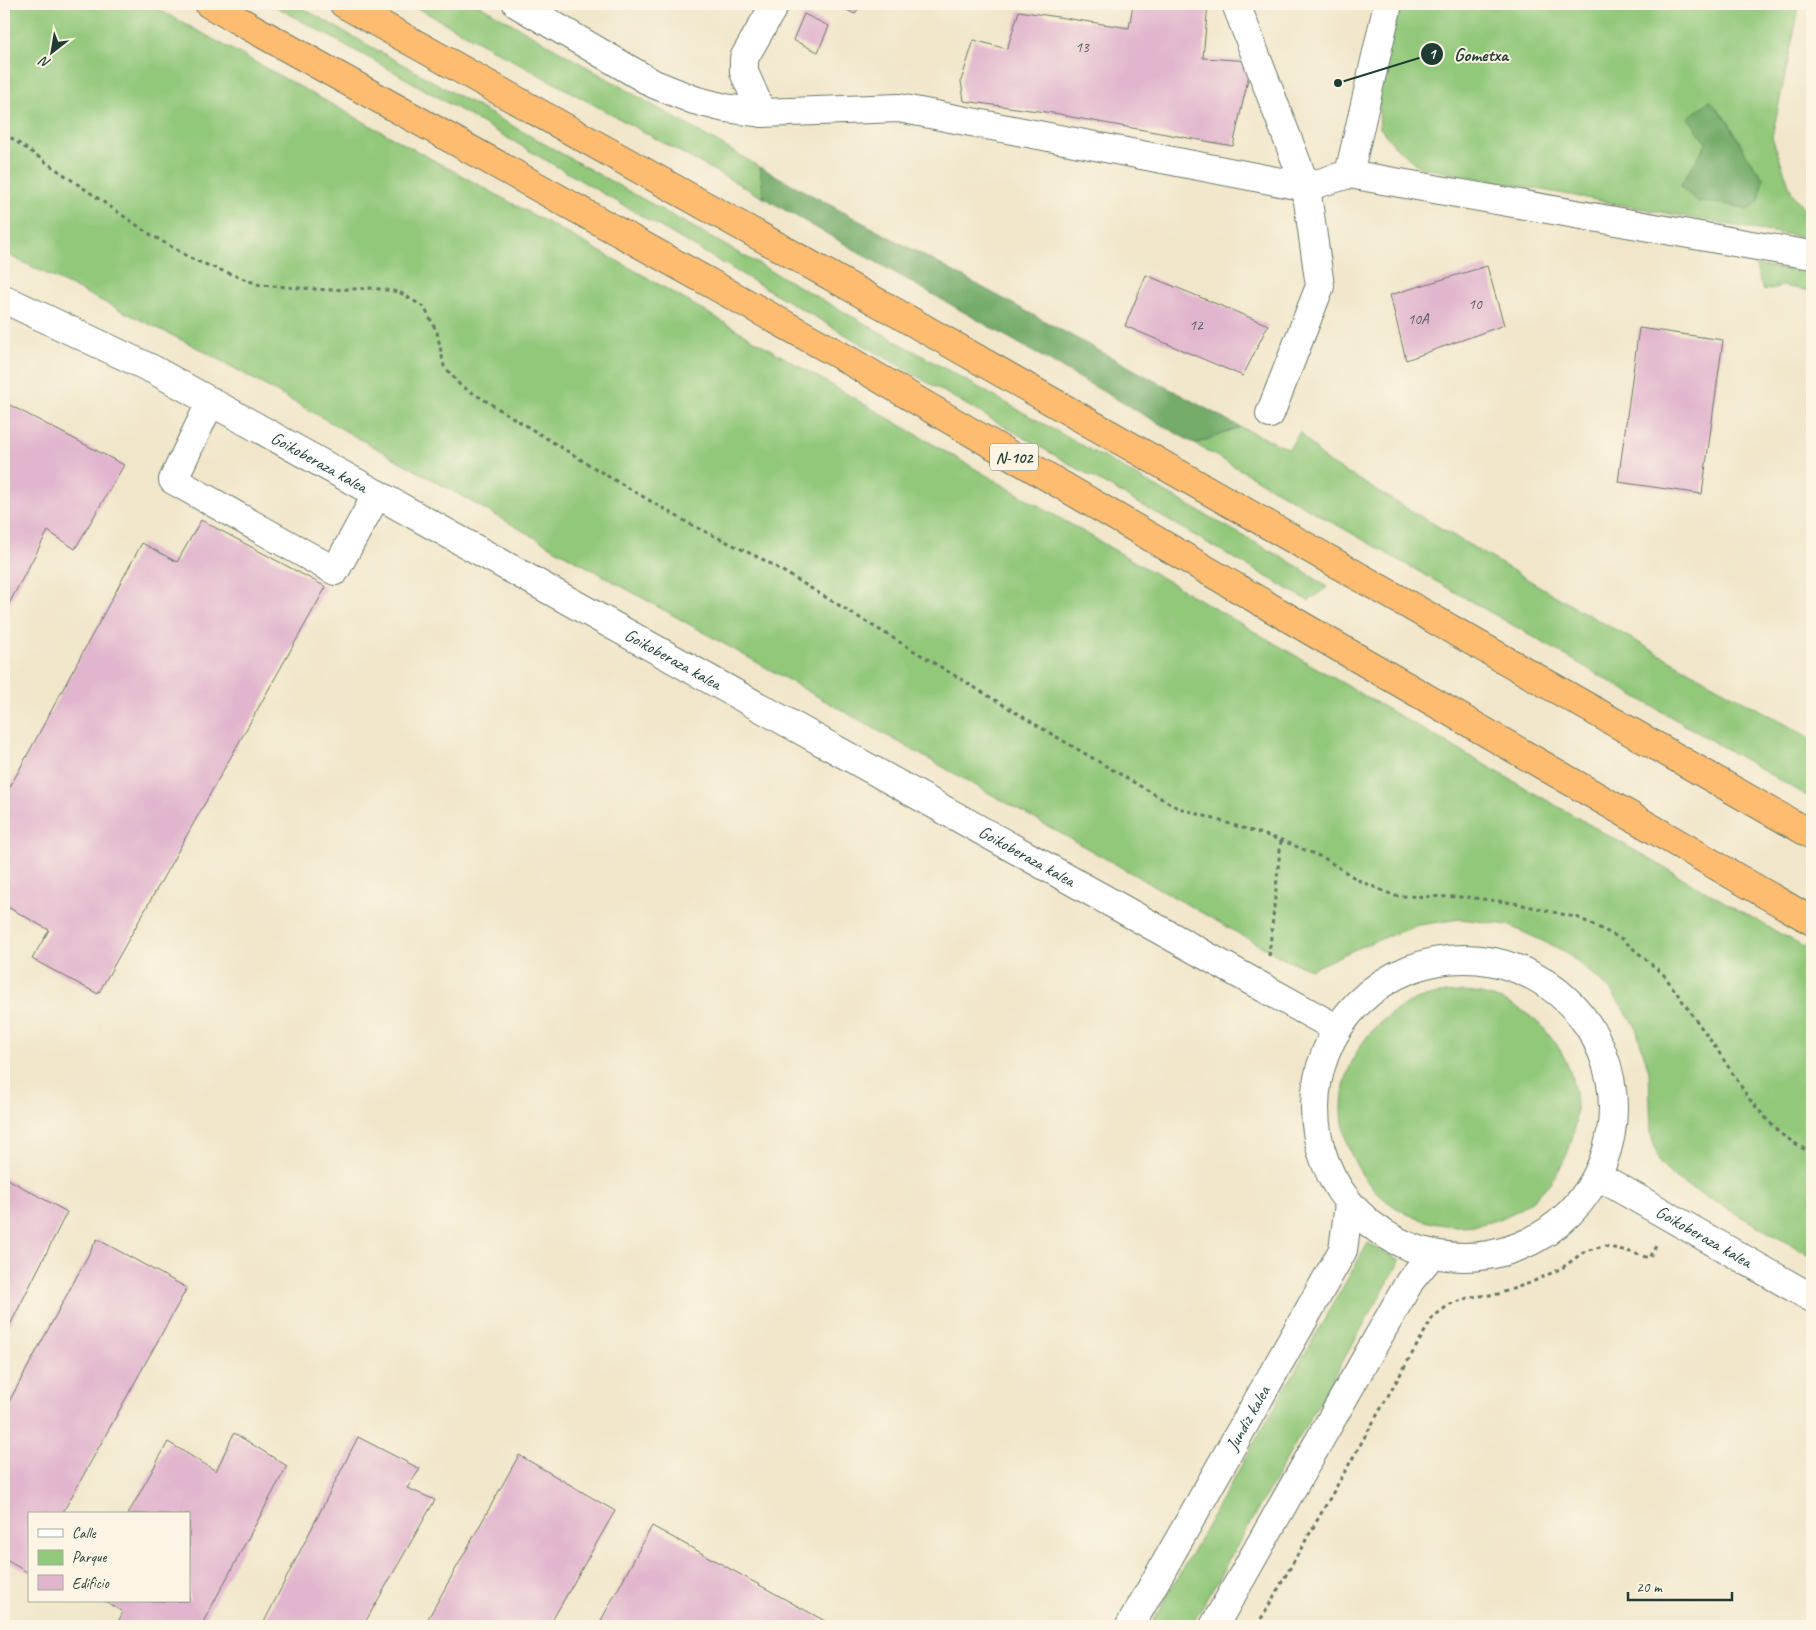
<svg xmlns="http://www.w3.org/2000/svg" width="1816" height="1630" viewBox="0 0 1816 1630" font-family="Caveat,sans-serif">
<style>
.green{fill:#92c87a;stroke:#588257;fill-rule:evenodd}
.forest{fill:#75ac6a;stroke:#4a744f}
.building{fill:#e1b5cd}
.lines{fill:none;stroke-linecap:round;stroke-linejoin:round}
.minor-casing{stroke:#687868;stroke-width:30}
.highway-casing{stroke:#687868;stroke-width:30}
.path{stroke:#687868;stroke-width:3;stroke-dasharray:4 4;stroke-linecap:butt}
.minor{stroke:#fff;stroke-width:28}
.highway{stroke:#febc70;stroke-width:28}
.labels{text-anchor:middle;stroke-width:4;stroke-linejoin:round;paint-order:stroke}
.number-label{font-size:15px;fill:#505b5a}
.shield{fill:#fcf5e5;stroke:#617469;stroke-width:1}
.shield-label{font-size:16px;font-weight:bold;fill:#1f3d34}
.street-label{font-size:18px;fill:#1f3d34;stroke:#fcf5e5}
.leader{fill:none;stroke:#1f3d34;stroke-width:2}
.callout-dot{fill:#1f3d34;stroke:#fcf5e5;stroke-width:2}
.mark-label{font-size:15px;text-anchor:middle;font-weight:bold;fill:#fff}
.callout-label{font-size:19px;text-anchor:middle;font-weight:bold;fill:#1f3d34;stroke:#fcf5e5;stroke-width:4;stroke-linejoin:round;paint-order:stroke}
</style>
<rect width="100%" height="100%" fill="#fcf5e5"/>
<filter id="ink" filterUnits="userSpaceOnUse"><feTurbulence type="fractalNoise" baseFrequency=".02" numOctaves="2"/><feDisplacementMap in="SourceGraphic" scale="10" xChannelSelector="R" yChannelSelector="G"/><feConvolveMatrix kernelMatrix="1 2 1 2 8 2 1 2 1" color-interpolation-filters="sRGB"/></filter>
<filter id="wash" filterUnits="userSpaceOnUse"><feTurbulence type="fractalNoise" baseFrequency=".0096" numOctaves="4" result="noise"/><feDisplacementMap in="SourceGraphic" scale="20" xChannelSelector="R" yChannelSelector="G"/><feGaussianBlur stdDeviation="1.12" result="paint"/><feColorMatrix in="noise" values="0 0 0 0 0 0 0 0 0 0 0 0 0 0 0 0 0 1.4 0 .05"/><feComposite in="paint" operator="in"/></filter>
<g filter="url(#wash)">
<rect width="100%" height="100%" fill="#f1e6ca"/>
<!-- green -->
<g class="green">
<path d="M4,4H149L641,274L1370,699L1812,952V1257L1677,1180L1660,1164L1651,1135L1649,1071L1635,1025L1609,988L1564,951L1508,925L1461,919L1418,925L1360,947L1311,969L1284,959L200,349L4,253Z"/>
<path d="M271,4H295L1297,566L1327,587L1309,601L939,389L396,73Z"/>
<path d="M410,4H478L760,167L764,198Z"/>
<path d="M1396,4H1800L1772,137L1792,193L1807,213L1812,214V238L1752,229L1419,167L1396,147L1380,128L1378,80ZM1729,123L1748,158L1763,178L1749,209L1726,204L1681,186L1707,143Z"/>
<path d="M1755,265L1812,273V291L1782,286L1763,291Z"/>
<path d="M1240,427L1289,449L1300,432L1325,460L1578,609L1812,739V799L1525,632L1195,444Z"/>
<circle cx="1459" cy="1109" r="117"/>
<path d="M1368,1243L1400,1261L1191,1626H1150Z"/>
</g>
<!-- forest -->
<g class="forest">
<path d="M1710,100L1729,123L1748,158L1763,178L1759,201L1749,209L1726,204L1698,202L1680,186L1707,143L1688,118Z"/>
<path d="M760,167L1240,427L1195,444L764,198Z"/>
</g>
<g id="blocks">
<!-- building -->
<g class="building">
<path d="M834,4H861L855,14Z"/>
<path d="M1133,4H1208L1203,58L1252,61L1233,146L1071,117L1060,114L964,101L961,81L974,40L1007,49L1019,11L1129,28Z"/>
<path d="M804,14L829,26L818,52L793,40Z"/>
<path d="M1487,266L1504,325L1406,360L1390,295Z"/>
<path d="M1146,275L1268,325L1243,376L1125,326Z"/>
<path d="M1639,328L1723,340L1702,494L1618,482Z"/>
<path d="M4,402L124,465L75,549L48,531L4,613Z"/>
<path d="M201,520L326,587L98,994L32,959L49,930L4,905V798L142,543L177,562Z"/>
<path d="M4,1177L67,1212L4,1337Z"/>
<path d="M97,1239L187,1288L62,1514H29V1573L4,1559V1411Z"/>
<path d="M234,1433L287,1466L201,1626H116L123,1612L105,1601H189V1514H128L168,1442L216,1471Z"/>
<path d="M358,1437L420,1469L407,1488L435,1500L363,1626H262Z"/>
<path d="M519,1455L615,1511L549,1626H424Z"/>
<path d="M652,1526L834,1626H598Z"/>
</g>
</g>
</g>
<g filter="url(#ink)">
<use href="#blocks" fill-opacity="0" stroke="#687868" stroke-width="1"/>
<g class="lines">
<defs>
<g id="minor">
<path d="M517,4L654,84L694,100L725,108L762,113L899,108L1306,187L1349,174L1751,245L1812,255"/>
<path d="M1236,4L1306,187L1320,286L1270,414"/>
<path d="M762,113L744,72V58L775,4"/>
<path d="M1349,174L1388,4"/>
<path id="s1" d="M4,299L154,370L1336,1028"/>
<path d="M211,401L173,480L335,571L377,494"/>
<circle cx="1464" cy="1108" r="149"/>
<path id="s2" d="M1598,1176L1812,1298"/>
<path id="s3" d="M1130,1626L1343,1250L1349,1204"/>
<path d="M1214,1626L1410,1281L1432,1254"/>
</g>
<g id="highway">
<path d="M209,4L843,357L1321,637L1812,921"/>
<path d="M344,4L895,312L1812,835"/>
</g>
</defs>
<!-- minor casing -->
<use href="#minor" class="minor-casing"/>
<!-- highway casing -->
<use href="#highway" class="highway-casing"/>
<!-- path -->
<g class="path">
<path d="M4,133L148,233L194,260L260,285L328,290L373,288L399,292L424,307L437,332L444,366L460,385L606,475L690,524L766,561L1043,729L1176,807L1281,840L1324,858L1358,880L1395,896L1466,897L1514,903L1579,918L1622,939L1664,975L1718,1051L1750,1100L1779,1133L1812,1154"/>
<path d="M1269,956L1281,840"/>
<path d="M1257,1626L1433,1317L1450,1304L1471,1297L1498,1294L1530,1283L1562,1268L1585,1251L1605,1246L1627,1251L1649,1258L1656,1246"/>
</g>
<!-- minor -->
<use href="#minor" class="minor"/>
<!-- highway -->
<use href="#highway" class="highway"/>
</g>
</g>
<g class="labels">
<!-- number labels -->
<g class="number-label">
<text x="1082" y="52">13</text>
<text x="1475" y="309">10</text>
<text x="1418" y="324">10A</text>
<text x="1196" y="330">12</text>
</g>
<!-- shield labels -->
<rect class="shield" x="990" y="443.5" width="48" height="27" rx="4"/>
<g class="shield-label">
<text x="1014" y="463">N-102</text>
</g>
<!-- street labels -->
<g class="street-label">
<text dy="6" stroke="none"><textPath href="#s1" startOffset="355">Goikoberaza kalea</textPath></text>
<text dy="6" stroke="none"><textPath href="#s1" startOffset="760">Goikoberaza kalea</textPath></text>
<text dy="6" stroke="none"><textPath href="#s1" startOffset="1165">Goikoberaza kalea</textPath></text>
<text dy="6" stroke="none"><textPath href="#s2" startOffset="122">Goikoberaza kalea</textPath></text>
<text dy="6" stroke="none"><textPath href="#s3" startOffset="239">Jundiz kalea</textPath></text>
</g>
</g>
<!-- callouts -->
<path class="leader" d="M1338 83L1432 54"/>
<g class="callout-dot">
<circle cx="1338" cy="83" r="5"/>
<circle cx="1432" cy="54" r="12"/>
</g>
<g class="mark-label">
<text x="1432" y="59">1</text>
</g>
<g class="callout-label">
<text x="1481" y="61">Gometxa</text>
</g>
<!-- margin -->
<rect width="1816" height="1630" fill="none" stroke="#fcf5e5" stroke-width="20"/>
<!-- legend -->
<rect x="28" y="1512" width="162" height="90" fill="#fcf5e5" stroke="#a4ab9e"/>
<rect x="38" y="1529" width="25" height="8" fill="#ffffff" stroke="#a4ab9e"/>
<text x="72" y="1538" font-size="15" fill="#1f3d34">Calle</text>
<rect x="38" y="1550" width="25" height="15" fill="#92c87a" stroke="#a4ab9e"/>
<text x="72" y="1562" font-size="15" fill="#1f3d34">Parque</text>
<rect x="38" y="1575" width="25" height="15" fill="#e1b5cd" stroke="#a4ab9e"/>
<text x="72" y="1588" font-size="15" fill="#1f3d34">Edificio</text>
<!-- north arrow -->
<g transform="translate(52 52) rotate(211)" stroke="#fcf5e5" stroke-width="4" paint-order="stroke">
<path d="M0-4L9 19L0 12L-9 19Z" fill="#1f3d34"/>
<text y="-8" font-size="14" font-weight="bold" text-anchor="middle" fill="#1f3d34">N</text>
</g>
<!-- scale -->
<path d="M1628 1592v8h104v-8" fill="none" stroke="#1f3d34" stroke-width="2.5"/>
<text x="1636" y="1592" font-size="15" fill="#1f3d34" stroke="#fcf5e5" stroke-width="4" paint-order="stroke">20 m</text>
</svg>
